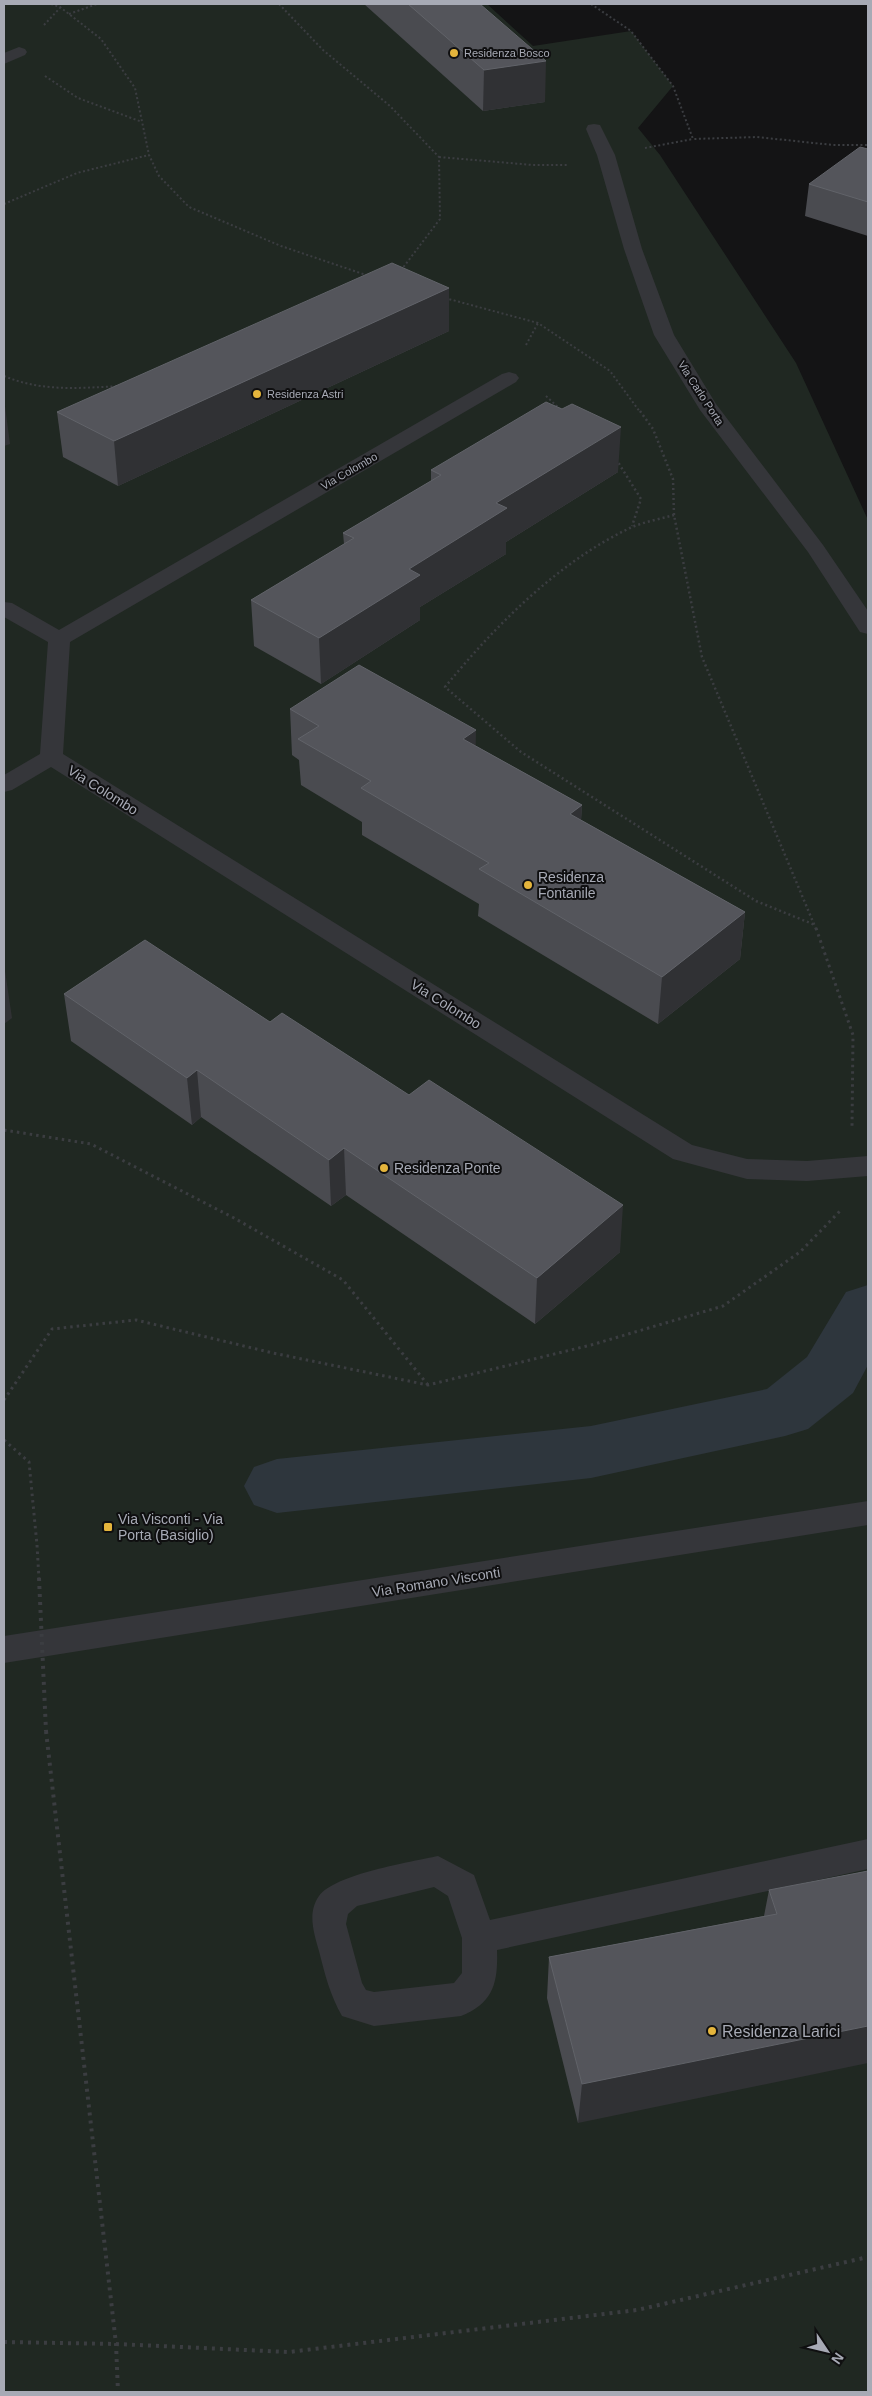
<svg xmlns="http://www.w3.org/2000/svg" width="872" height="2396" viewBox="0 0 872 2396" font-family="Helvetica,sans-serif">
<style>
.green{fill:#202822}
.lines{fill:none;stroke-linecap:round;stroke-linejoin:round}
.canal{fill:#2e363d;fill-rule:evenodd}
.path-far3{stroke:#3b3d41;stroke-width:2;stroke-dasharray:2 2.5;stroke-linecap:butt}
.path-far2{stroke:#3b3d41;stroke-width:2.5;stroke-dasharray:2 3;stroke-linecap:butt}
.path-far1{stroke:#3b3d41;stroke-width:3;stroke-dasharray:2.5 4;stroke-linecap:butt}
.path{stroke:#3b3d41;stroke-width:4;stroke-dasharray:3 5;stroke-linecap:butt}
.service{fill:#35363a;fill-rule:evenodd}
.minor{fill:#35363a;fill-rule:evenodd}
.tertiary{fill:#35363a;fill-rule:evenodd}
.path-bridge-far1{stroke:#3b3d41;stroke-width:3;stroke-dasharray:2.5 4;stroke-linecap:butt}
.path-bridge{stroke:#3b3d41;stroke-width:4;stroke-dasharray:3 5;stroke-linecap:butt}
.wall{fill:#4a4b50}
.shaded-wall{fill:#303134}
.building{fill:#54555b;stroke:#616369}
.poi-dot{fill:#e5b53c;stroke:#0f0f10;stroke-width:2}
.labels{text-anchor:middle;stroke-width:4;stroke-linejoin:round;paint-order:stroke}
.far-poi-label{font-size:11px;fill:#a7aab5;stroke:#0f0f10;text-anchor:start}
.far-street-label{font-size:11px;fill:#a7aab5;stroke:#0f0f10}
.street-label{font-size:14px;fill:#a7aab5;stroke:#0f0f10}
.poi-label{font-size:14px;fill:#a7aab5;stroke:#0f0f10;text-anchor:start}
.near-poi-label{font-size:16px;fill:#a7aab5;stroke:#0f0f10;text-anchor:start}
</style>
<rect width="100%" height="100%" fill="#141415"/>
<!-- green -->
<path class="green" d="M4,4H487L533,46L631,31L673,86L638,128L660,155L796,363L868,520V2392H4Z"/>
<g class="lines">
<!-- canal -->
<path class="canal" d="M868,1285V1365L853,1393L808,1429L785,1436L591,1478L277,1513L254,1505L244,1486L254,1467L277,1459L591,1426L767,1389L807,1357L846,1292Z"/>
<!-- path-far3 -->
<g class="path-far3">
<path d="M51,4L60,7L101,39L135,88L149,155L159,176L189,207L281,246L369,276"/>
<path d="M279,4L323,50L390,106L439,157L440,219L402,269"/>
<path d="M591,4L631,31L673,86L693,139L757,137L833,145H868"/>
<path d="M69,14L97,4"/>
<path d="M44,25L60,8"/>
<path d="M45,76L78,98L142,122"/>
<path d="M645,148L693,139"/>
<path d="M439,157L533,165H568"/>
<path d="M4,204L77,173L149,155"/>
<path d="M445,298L538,323L610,371L640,412"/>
<path d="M526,345L538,323"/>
<path d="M4,376C42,392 80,388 120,386"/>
<path d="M546,396L561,410"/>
</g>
<!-- path-far2 -->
<g class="path-far2">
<path d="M640,411L653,429L673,479L674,515L702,657L816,929"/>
<path d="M616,459L641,499L632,526"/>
<path d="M674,515C660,519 643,522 630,528C558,562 495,626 445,687L521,752L756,901L815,925"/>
</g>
<!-- path-far1 -->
<g class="path-far1">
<path d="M816,928L853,1035L852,1127"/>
<path d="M4,1130L91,1144L234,1218L343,1280L428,1385"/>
<path d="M4,1400L52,1329L136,1320L273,1353L428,1385L591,1345L723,1306L800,1252L840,1211"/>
<path d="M4,1440L29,1462L37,1545"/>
</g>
<!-- path -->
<g class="path">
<path d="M46,1731L116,2344L118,2392"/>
<path d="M4,2342L116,2344L289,2352L637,2310L868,2257"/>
</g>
<!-- service -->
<path class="service" d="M868,1839V1869L497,1950C498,1982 494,2003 461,2016L374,2026L342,2016C330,1995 325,1975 319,1951C314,1933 307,1913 319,1896C335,1874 411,1862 438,1856L474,1875L490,1920ZM434,1887L448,1896L462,1938V1973L454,1983L374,1992L366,1990L362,1983L346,1924L348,1914L357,1906Z"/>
<!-- minor -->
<g class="minor">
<path d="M19,47L25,49L27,52L25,55L4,64V53Z"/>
<path d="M594,124L600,125L615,155L642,249L674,335L716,404L823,545L868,611V634L860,632L808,552L700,410L654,335L624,249L597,155L586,129L588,125Z"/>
<path d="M509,372L516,374L519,378L516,382L70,642L63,754L692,1145L747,1159L807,1161L868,1156V1176L807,1181L747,1179L673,1159L51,767L12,790L4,792V775L40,754L48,642L4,617V602L12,603L59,630L502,374Z"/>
</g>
<!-- tertiary -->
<path class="tertiary" d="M868,1501V1525L4,1663V1636Z"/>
<!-- path-bridge-far1 -->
<path class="path-bridge-far1" d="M37,1545L39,1579"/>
<!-- path-bridge -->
<path class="path-bridge" d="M39,1578L46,1731"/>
</g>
<!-- wall -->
<g class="wall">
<path d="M364,4H480L545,102L483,111Z"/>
<path d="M868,149V236L805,216L809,184Z"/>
<path d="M449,288V331L118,486L63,457L57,412Z"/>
<path d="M431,470L618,472L506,542V554L420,607V620L321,684L254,646L251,600L344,544L343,533L431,481Z"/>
<path d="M290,709L476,746L582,805L581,820L745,912L740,959L658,1024L478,916L479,904L362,835V822L301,785L299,760L292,755Z"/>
<path d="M64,994L620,1252L535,1324L346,1195L331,1206L201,1117L192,1125L71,1041Z"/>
<path d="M868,1871L578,2123L547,1998L549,1957L764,1916L769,1890Z"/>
</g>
<!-- shaded-wall -->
<g class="shaded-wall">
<path d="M546,61L545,102L483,111L484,70Z"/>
<path d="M449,288V331L118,486L114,441Z"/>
<path d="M4,399L10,444L4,446Z"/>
<path d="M621,427L618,472L506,542V554L420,607V620L321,684L319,638L496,503Z"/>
<path d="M476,730L475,777L463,739Z"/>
<path d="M582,805L579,852L570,814Z"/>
<path d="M745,912L740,959L658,1024L662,977Z"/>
<path d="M5,971L12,1018L4,1024V972Z"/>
<path d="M197,1070L201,1117L192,1125L187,1078Z"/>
<path d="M344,1148L346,1195L331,1206L329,1160Z"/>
<path d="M623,1205L620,1252L535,1324L537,1278Z"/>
<path d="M868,2026V2063L578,2123L582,2084Z"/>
</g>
<!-- building -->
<g class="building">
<path d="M408,4H480L546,61L484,70Z"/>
<path d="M860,147L868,149V202L809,184Z"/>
<path d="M392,263L449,288L114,441L57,412Z"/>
<path d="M546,402L562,409L572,404L621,427L496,503L507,508L409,569L420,575L319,638L251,600L354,538L343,533L441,475L431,470Z"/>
<path d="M359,665L476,730L463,739L582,805L570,814L745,912L662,977L479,869L489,863L361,788L371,781L298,739L319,726L290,709Z"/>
<path d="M145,940L270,1022L282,1013L409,1095L429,1080L623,1205L537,1278L344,1148L329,1160L197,1070L187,1078L64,994Z"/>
<path d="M868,1871V2026L582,2084L549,1957L777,1914L769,1890Z"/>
</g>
<!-- markers -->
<g class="poi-dot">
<circle cx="454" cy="53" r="5"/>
<circle cx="257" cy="394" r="5"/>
<circle cx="528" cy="885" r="5"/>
<circle cx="384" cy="1168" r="5"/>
<rect x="103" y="1522" width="10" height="10" rx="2.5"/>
<circle cx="712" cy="2031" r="5"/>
</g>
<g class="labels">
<!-- far-poi labels -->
<g class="far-poi-label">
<text x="464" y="57">Residenza Bosco</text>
<text x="267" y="398">Residenza Astri</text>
</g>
<!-- far-street labels -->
<g class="far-street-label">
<text transform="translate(701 393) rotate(57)" y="4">Via Carlo Porta</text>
<text transform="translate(349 471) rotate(-30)" y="4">Via Colombo</text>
</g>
<!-- street labels -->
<g class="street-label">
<text transform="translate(103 790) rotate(32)" y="5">Via Colombo</text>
<text transform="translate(446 1004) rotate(32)" y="5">Via Colombo</text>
<text transform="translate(436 1582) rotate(-9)" y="5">Via Romano Visconti</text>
</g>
<!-- poi labels -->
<g class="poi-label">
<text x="538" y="882">Residenza<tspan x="538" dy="16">Fontanile</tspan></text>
<text x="394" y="1173">Residenza Ponte</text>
<text x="118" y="1524">Via Visconti - Via<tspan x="118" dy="16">Porta (Basiglio)</tspan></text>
</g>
<!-- near-poi labels -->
<g class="near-poi-label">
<text x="722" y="2037">Residenza Larici</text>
</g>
</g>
<!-- border -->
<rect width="872" height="2396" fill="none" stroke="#a7aab5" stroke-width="10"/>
<!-- north arrow -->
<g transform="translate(827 2351) rotate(125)" stroke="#0f0f10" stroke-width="4" paint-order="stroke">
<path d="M0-4L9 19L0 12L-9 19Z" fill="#a7aab5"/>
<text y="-8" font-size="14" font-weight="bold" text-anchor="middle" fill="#a7aab5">N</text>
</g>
</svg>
